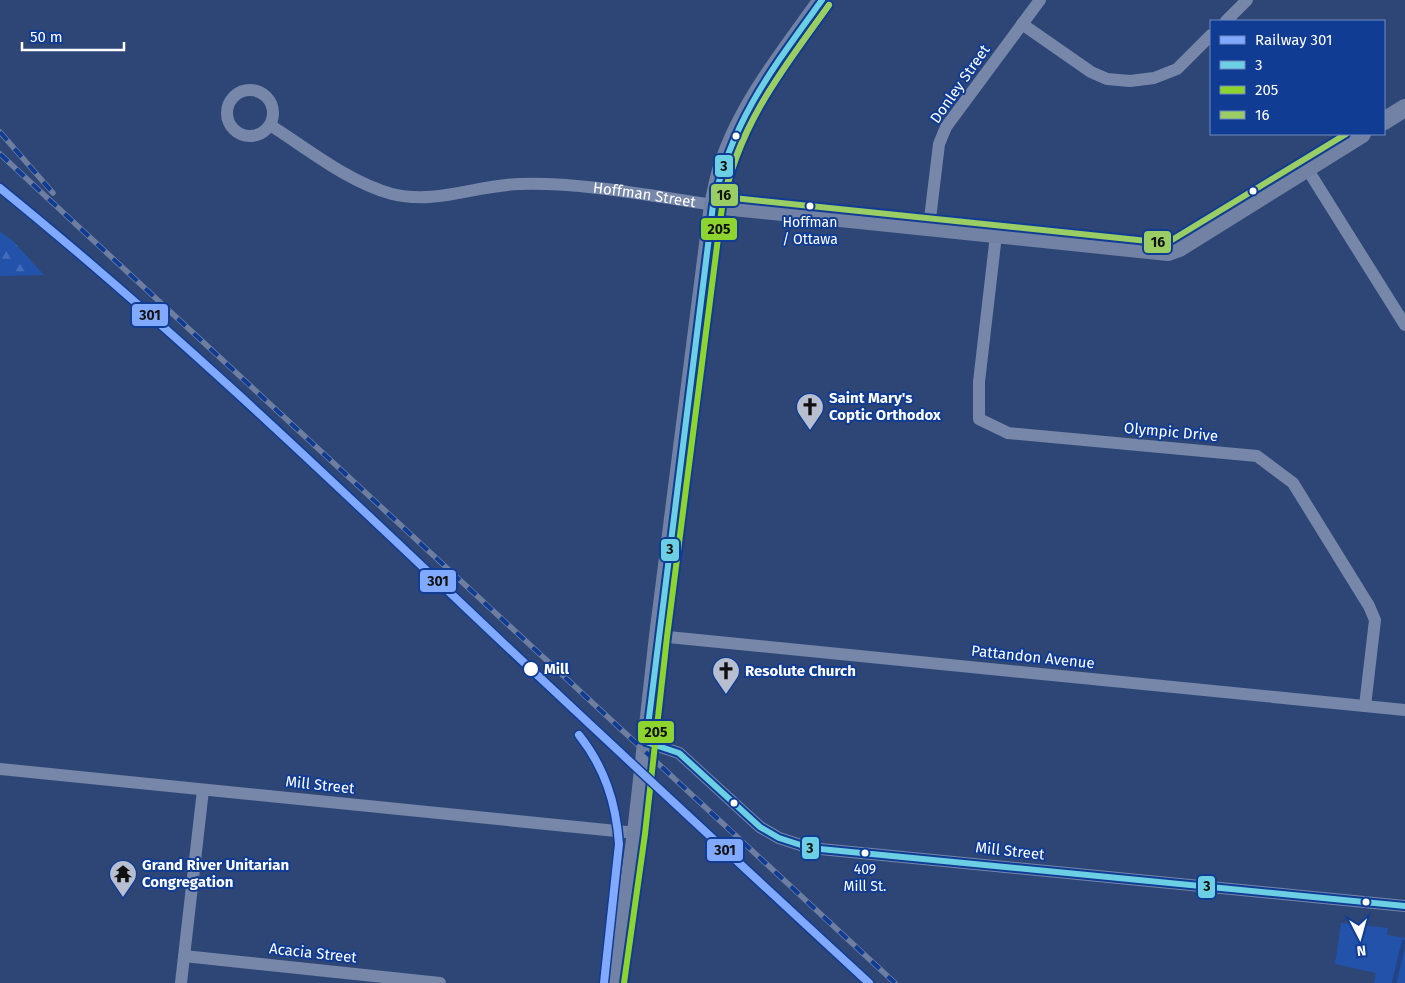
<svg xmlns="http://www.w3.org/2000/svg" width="1405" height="983" viewBox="0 0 1405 983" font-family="'Fira Sans',sans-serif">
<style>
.forest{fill:url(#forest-firs)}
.park{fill:#2352ab}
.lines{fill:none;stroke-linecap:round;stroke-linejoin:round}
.stream{stroke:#244384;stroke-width:4.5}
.street{stroke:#7687a9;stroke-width:12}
.secondary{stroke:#7282a5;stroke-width:18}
.rail-casing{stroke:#6e7ea1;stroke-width:5.5}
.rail{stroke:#103c94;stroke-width:4;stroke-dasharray:11;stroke-linecap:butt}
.bus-1-casing{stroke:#103c94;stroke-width:10}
.bus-2-casing{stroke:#103c94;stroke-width:10}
.bus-3-casing{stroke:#103c94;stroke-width:10}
.bus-1{stroke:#6ccfe3;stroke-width:6}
.bus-2{stroke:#8ed42e;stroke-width:6}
.bus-3{stroke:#9acd63;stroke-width:6}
.rail-1-casing{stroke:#103c94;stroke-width:11}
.rail-1{stroke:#81a9fe;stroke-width:8}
.bus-dot{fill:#fff;stroke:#103c94;stroke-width:2}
.labels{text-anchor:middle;stroke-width:4;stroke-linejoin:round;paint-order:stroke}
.bus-label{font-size:14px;fill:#fff;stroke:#103c94}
.street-label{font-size:15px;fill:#fff;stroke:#103c94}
.poi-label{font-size:15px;font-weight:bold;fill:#fff;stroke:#103c94;text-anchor:start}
.stop-label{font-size:15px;font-weight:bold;fill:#fff;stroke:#103c94;text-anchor:start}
.line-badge{stroke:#103c94;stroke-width:2}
.pale-badge-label{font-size:14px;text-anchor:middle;font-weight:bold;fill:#111}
</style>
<defs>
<pattern id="forest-firs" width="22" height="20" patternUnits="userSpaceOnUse" patternTransform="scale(1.25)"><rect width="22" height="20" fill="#2352ab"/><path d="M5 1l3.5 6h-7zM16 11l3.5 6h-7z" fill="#446cb8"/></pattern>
</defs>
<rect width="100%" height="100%" fill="#2e4676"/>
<!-- forest -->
<path class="forest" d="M0,232L12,240L44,275L0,276Z"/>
<!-- park -->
<path class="park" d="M1341,923L1388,928L1387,935L1405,938V983H1374L1376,973L1335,964Z"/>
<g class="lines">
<!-- stream -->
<path class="stream" d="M1394,983L1404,942"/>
<!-- street -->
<g class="street">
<path d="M1226,21L1247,0"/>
<path d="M1022,24L1091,72L1107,79L1130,81L1154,78L1177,69L1211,35"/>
<circle cx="250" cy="113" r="23"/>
<path id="s1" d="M270,125C308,149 348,182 392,194C435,205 477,185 520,184C581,182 652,196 713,205"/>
<path d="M1306,167L1405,325"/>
<path d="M929,227L939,144L946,127L1040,0"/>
<path d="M996,235L979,382V419L1008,433L1257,456L1293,483L1369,606L1375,620L1365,706"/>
<path d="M658,636L1405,710"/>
<path d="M646,742L679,753L760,827L779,838L810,848L1405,906"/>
<path d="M0,769L636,833"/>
<path d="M184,956L440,983"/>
<path d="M181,983L203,790"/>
</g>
<!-- secondary -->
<g class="secondary">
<path d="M1384,121L1405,108"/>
<path d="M713,205L1168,252L1179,248L1362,134"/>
<path d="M615,983L636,833L658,636L713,205C716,192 718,179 722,167C741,106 785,52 822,0"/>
</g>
<defs>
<g id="rail">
<path d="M0,132L53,193"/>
<path d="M0,154L895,983"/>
</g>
</defs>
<!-- rail casing -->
<use href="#rail" class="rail-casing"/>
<!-- rail -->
<use href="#rail" class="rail"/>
<defs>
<g id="bus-1">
<path d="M646,742L679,753L760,827L779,838L810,848L1405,906"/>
<path d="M646,742L713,205C732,120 772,69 822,0"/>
</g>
<path id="bus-2" d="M624,983L645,834L667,637L722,207C740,123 780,73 829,5"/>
<path id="bus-3" d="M829,5C786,65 739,124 724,197L1167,243L1346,134"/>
</defs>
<!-- bus-1 casing -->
<use href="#bus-1" class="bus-1-casing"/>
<!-- bus-2 casing -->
<use href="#bus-2" class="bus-2-casing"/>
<!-- bus-3 casing -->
<use href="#bus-3" class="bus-3-casing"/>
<!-- bus-1 -->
<use href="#bus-1" class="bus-1"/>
<!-- bus-2 -->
<use href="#bus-2" class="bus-2"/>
<!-- bus-3 -->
<use href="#bus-3" class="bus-3"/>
<defs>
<g id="rail-1">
<path d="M0,188C169,325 325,474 483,624C611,745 740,864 869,983"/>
<path d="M579,735C605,768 616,803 619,844L604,983"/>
</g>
</defs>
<!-- rail-1 casing -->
<use href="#rail-1" class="rail-1-casing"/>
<!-- rail-1 -->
<use href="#rail-1" class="rail-1"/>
</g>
<!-- icons -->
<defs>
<symbol id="church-pin" viewBox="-11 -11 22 30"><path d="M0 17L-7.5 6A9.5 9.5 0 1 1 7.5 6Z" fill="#b6becf" stroke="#103c94"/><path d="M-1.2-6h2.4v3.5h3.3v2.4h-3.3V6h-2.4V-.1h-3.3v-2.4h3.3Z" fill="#111"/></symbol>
<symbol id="temple-pin" viewBox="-11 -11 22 30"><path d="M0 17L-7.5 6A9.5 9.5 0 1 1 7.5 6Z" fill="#b6becf" stroke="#103c94"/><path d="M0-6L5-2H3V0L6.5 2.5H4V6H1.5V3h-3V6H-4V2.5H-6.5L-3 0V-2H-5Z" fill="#111"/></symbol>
</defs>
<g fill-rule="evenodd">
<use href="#church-pin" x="794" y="391" width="32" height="43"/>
<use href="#church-pin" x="710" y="655" width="32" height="43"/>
<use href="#temple-pin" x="107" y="858" width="32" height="43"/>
</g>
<!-- markers -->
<g class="bus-dot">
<circle cx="736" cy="136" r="4.5"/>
<circle cx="1253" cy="191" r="4.5"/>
<circle cx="810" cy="206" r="4.5"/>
<circle cx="531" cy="669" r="8"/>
<circle cx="734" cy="803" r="4.5"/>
<circle cx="865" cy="853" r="4.5"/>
<circle cx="1366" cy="902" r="4.5"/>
</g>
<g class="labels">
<!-- bus labels -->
<g class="bus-label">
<text x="810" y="227">Hoffman<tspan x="810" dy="17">/ Ottawa</tspan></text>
<text x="865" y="874">409<tspan x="865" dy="17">Mill St.</tspan></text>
</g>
<!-- street labels -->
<g class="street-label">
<text transform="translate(960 84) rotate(-55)" y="5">Donley Street</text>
<text dy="5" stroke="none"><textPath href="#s1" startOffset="395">Hoffman Street</textPath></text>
<text transform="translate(1171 432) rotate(5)" y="5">Olympic Drive</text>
<text transform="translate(1033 657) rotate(6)" y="5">Pattandon Avenue</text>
<text transform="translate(320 785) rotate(6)" y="5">Mill Street</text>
<text transform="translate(1010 851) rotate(6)" y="5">Mill Street</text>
<text transform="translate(313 953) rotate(6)" y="5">Acacia Street</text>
</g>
<!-- poi labels -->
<g class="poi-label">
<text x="829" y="403">Saint Mary's<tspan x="829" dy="17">Coptic Orthodox</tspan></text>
<text x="745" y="676">Resolute Church</text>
<text x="142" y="870">Grand River Unitarian<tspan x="142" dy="17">Congregation</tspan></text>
</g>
<!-- stop labels -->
<g class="stop-label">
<text x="544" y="674">Mill</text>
</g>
</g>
<g class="line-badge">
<rect x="714" y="154" width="20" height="24" rx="5" fill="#6ccfe3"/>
<rect x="710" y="183" width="29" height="24" rx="5" fill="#9acd63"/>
<rect x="700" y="217" width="38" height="24" rx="5" fill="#8ed42e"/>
<rect x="1143" y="230" width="29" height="24" rx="5" fill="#9acd63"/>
<rect x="131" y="303" width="38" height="24" rx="5" fill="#81a9fe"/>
<rect x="660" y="538" width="20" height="24" rx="5" fill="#6ccfe3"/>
<rect x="419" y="569" width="38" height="24" rx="5" fill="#81a9fe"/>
<rect x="637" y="720" width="38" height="24" rx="5" fill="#8ed42e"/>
<rect x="801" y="836" width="19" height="24" rx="5" fill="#6ccfe3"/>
<rect x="706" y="838" width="38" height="24" rx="5" fill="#81a9fe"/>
<rect x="1197" y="875" width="19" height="24" rx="5" fill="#6ccfe3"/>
</g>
<g class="pale-badge-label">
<text x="724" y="171">3</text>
<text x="724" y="200">16</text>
<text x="719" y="234">205</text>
<text x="1158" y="247">16</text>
<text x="150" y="320">301</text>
<text x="670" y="554">3</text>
<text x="438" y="586">301</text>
<text x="656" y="737">205</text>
<text x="810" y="853">3</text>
<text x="725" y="855">301</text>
<text x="1207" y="891">3</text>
</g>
<!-- legend -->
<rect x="1210" y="20" width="175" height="115" fill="#103c94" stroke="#708abf"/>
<rect x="1220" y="36" width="25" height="8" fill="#81a9fe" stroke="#708abf"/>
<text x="1255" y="45" font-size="15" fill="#ffffff">Railway 301</text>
<rect x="1220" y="61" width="25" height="8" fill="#6ccfe3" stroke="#708abf"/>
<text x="1255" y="70" font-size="15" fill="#ffffff">3</text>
<rect x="1220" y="86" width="25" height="8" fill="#8ed42e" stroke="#708abf"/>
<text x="1255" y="95" font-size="15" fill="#ffffff">205</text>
<rect x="1220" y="111" width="25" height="8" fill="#9acd63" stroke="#708abf"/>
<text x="1255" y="120" font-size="15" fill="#ffffff">16</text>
<!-- north arrow -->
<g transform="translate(1360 938) rotate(174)" stroke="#103c94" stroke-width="4" paint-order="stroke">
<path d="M0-4L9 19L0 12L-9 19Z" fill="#ffffff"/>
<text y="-8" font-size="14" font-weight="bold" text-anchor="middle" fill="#ffffff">N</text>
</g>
<!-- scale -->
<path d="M22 42v8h102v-8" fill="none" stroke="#ffffff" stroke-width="2.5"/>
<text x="30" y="42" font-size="15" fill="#ffffff" stroke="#103c94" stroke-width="4" paint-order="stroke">50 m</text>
</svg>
